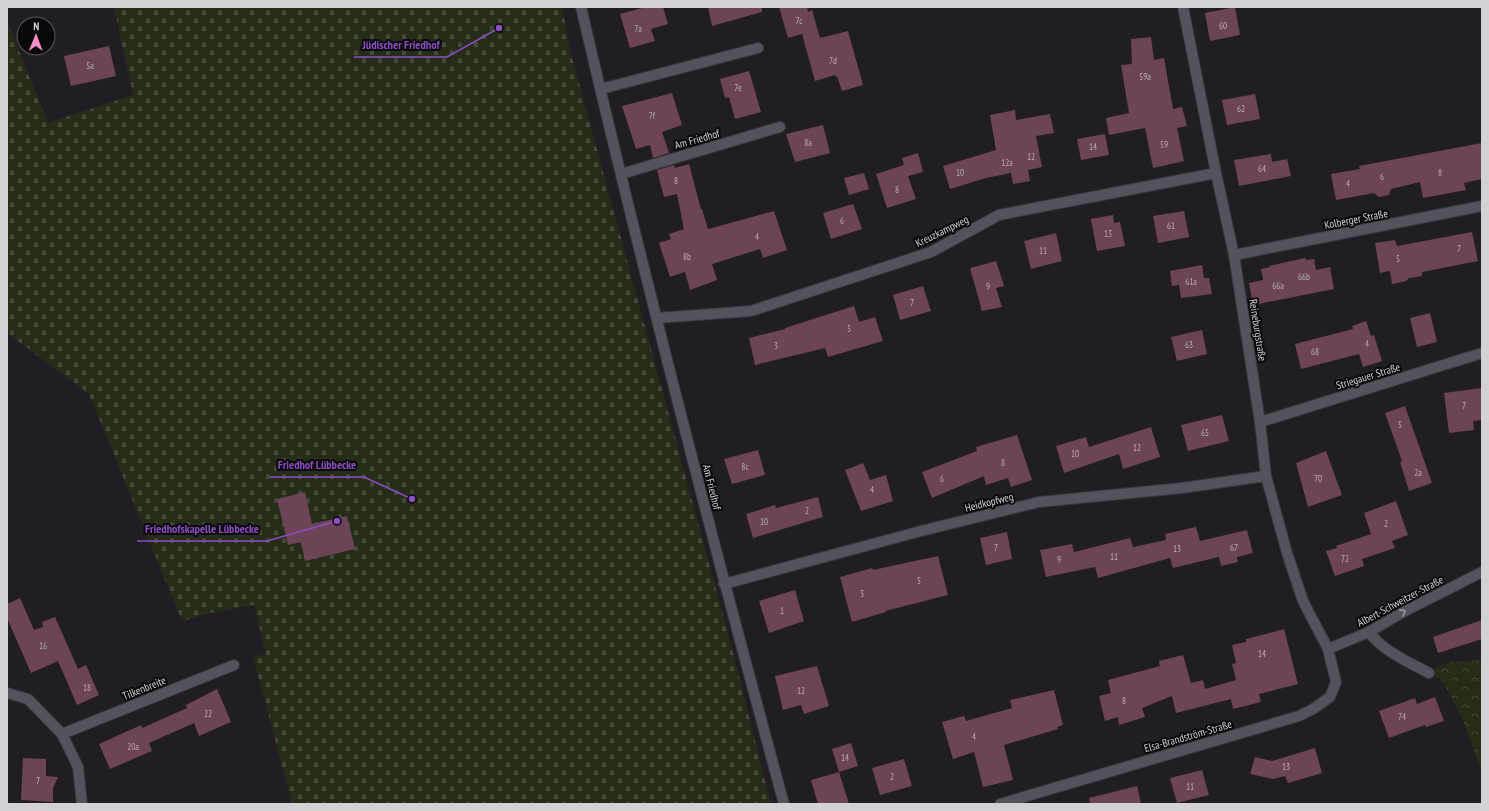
<svg xmlns="http://www.w3.org/2000/svg" width="1489" height="811" viewBox="0 0 1489 811" font-family="'PT Sans Narrow',sans-serif">
<style>
.forest{fill:url(#forest-crowns)}
.cemetery{fill:url(#cemetery-stones)}
.building{fill:#6c4357}
.lines{fill:none;stroke-linecap:round;stroke-linejoin:round}
.minor-casing{stroke:#39383d;stroke-width:12}
.minor{stroke:#54525a;stroke-width:10}
.oneway{stroke:#99989e}
.labels{text-anchor:middle;stroke-width:4;stroke-linejoin:round;paint-order:stroke}
.number-label{font-size:9px;fill:#b8aeb6}
.street-label{font-size:11px;fill:#d2d1d5;stroke:#09080b}
.leader{fill:none;stroke:#8c4dc3;stroke-width:1.5}
.callout-dot{fill:#8c4dc3;stroke:#09080b;stroke-width:1.5}
.callout-label{font-size:12px;text-anchor:middle;font-weight:bold;fill:#8c4dc3;stroke:#09080b;stroke-width:4;stroke-linejoin:round;paint-order:stroke}
</style>
<defs>
<pattern id="forest-crowns" width="20" height="18" patternUnits="userSpaceOnUse"><rect width="20" height="18" fill="#252d18"/><path d="M2 6a3 3 0 1 1 6 0M12 15a3 3 0 1 1 6 0" fill="none" stroke="#444a39"/></pattern>
<pattern id="cemetery-stones" width="16" height="16" patternUnits="userSpaceOnUse"><rect width="16" height="16" fill="#252d18"/><path d="M2 7V4a2 2 0 0 1 4 0v3zM10 15v-3a2 2 0 0 1 4 0v3z" fill="#444a39"/></pattern>
</defs>
<rect width="100%" height="100%" fill="#201e24"/>
<!-- forest -->
<path class="forest" d="M1482,660V773L1462,718L1445,685L1429,670L1451,662Z"/>
<!-- cemetery -->
<path class="cemetery" d="M114,7H562L570,50L732,648L771,804H292L253,656L266,655L254,605L206,614L182,621L89,394L7,333V21L48,123L133,95Z"/>
<!-- building -->
<g class="building">
<path d="M646,7H663L668,24L651,29L655,41L630,48L620,14Z"/>
<path d="M708,7H762V12L712,26Z"/>
<path d="M779,7H807L808,12L812,10L820,38L848,31L863,85L842,91L837,76L836,77L835,75L815,81L802,34L788,38Z"/>
<path d="M1235,7L1240,35L1210,41L1205,13Z"/>
<path d="M1151,37L1154,60L1164,58L1173,109L1182,107L1187,126L1177,128L1184,161L1153,168L1145,128L1109,135L1106,118L1129,113L1121,65L1132,64L1131,39Z"/>
<path d="M109,46L116,76L71,86L64,56Z"/>
<path d="M749,71L761,112L735,119L729,97L725,98L720,79Z"/>
<path d="M672,93L682,125L662,132L669,153L653,158L650,145L636,149L622,106Z"/>
<path d="M1255,94L1260,119L1227,125L1222,100Z"/>
<path d="M1015,110L1016,120L1050,114L1054,133L1036,136L1042,167L1028,170L1030,181L1013,184L1011,173L986,178L950,189L943,166L996,150L990,115Z"/>
<path d="M823,125L830,153L795,162L786,134Z"/>
<path d="M1105,134L1109,155L1081,160L1077,139Z"/>
<path d="M1482,143V179L1464,183L1466,190L1423,198L1420,182L1391,189L1389,195L1379,197L1374,193L1336,200L1331,174L1360,169L1359,166Z"/>
<path d="M918,153L923,172L908,176L916,199L887,208L876,174L904,165L902,158Z"/>
<path d="M1271,154L1272,162L1287,159L1291,176L1239,186L1234,160Z"/>
<path d="M689,164L701,209H702L708,229L774,211L787,250L763,258L760,249L712,264L717,280L690,290L685,272L670,277L659,243L671,239L669,234L684,229L677,194L664,197L657,170L674,165L675,168Z"/>
<path d="M864,173L869,189L849,195L844,178Z"/>
<path d="M853,204L862,229L831,239L823,213Z"/>
<path d="M1184,211L1189,237L1158,243L1153,216Z"/>
<path d="M1113,215L1114,223L1120,222L1125,246L1097,251L1091,219Z"/>
<path d="M1472,232L1478,261L1422,272V276L1409,278L1406,281L1392,284L1390,271L1380,273L1375,243L1395,240L1397,246Z"/>
<path d="M1056,233L1062,261L1031,269L1024,241Z"/>
<path d="M1305,258L1306,260L1314,259L1316,270L1330,267L1334,289L1253,305L1249,283L1263,280L1261,269L1270,267L1269,266Z"/>
<path d="M996,261L1004,286L996,288L1002,307L982,311L970,268Z"/>
<path d="M1202,265L1204,278H1209L1212,294L1181,298L1179,285L1172,286L1170,271Z"/>
<path d="M923,286L931,311L900,320L893,295Z"/>
<path d="M854,306L859,322L875,317L883,341L828,357L825,348L755,365L749,338L785,329V328Z"/>
<path d="M1430,313L1437,342L1417,347L1410,318Z"/>
<path d="M1366,321L1371,336L1374,335L1382,361L1363,367L1359,354L1301,369L1295,344L1353,329L1352,326Z"/>
<path d="M1202,330L1207,354L1177,361L1171,337Z"/>
<path d="M1482,388V420L1473,421L1474,430L1449,433L1444,393Z"/>
<path d="M1405,406L1432,483L1409,491L1400,462L1402,461L1385,413Z"/>
<path d="M1222,415L1229,441L1188,451L1181,425Z"/>
<path d="M1151,427L1160,457L1123,469L1119,454L1064,473L1056,446L1086,437L1089,447Z"/>
<path d="M1017,435L1032,480L1011,487L1008,478L986,485L984,476L932,498L922,472L977,451L976,447Z"/>
<path d="M758,450L765,475L732,484L724,459Z"/>
<path d="M1326,451L1342,495L1308,507L1296,463Z"/>
<path d="M863,463L870,480L886,475L893,501L861,511L845,470Z"/>
<path d="M305,492L312,524L347,516L355,549L305,561L301,542L288,545L277,499Z"/>
<path d="M818,497L823,517L753,538L746,514L775,505L776,508Z"/>
<path d="M1396,501L1408,535L1392,541L1395,548L1362,559L1364,566L1335,576L1326,551L1337,548L1336,546L1371,534L1364,513Z"/>
<path d="M1196,527L1200,541L1247,530L1253,553L1237,557L1238,562L1221,566L1219,557L1173,568L1170,558L1098,578L1095,567L1046,577L1040,550L1072,544L1074,552L1130,538L1133,547L1166,540L1165,534Z"/>
<path d="M1007,532L1012,559L986,565L980,538Z"/>
<path d="M938,556L948,595L885,611L886,612L852,622L840,577L872,568L873,570Z"/>
<path d="M795,590L804,621L769,633L759,601Z"/>
<path d="M20,598L34,630L43,627L42,622L55,617L78,669L86,665L99,695L77,705L58,661L31,673L7,618V604Z"/>
<path d="M1482,620V639L1438,653L1433,637Z"/>
<path d="M1284,629L1298,684L1259,694L1261,702L1233,709L1231,699L1176,713L1172,696L1142,708L1145,717L1119,725L1118,717L1105,721L1099,696L1111,693L1108,680L1160,666L1159,661L1183,655L1191,683L1203,680L1205,689L1236,680L1232,664L1236,663L1232,645L1246,642V639Z"/>
<path d="M817,666L829,706L804,714L801,705L783,710L775,676Z"/>
<path d="M217,689L231,722L199,736L194,723L149,743L152,751L110,769L99,744L141,725L142,728L187,708L186,705Z"/>
<path d="M1054,690L1063,725L1057,727L1058,729L1004,745L1013,780L983,787L974,752L953,759L942,722L964,716L966,721L1012,708L1010,700Z"/>
<path d="M1435,697L1444,721L1426,727L1425,725L1389,738L1379,711L1415,698L1417,704Z"/>
<path d="M851,743L858,766L839,772L832,749Z"/>
<path d="M1315,748L1322,773L1288,783L1285,776L1273,779L1250,774L1255,757L1272,761Z"/>
<path d="M23,758L46,759V776L58,777L53,788V802L21,800Z"/>
<path d="M904,759L912,786L880,795L872,768Z"/>
<path d="M1202,770L1209,795L1177,803L1170,778Z"/>
<path d="M839,772L849,804H818L811,780Z"/>
<path d="M1137,786L1141,804H1090L1089,798Z"/>
</g>
<g class="lines">
<defs>
<g id="minor">
<path d="M581,7C643,274 712,539 784,804"/>
<path d="M601,89L758,48"/>
<path d="M621,174L780,127"/>
<path d="M1234,255L1482,206"/>
<path d="M657,318L751,311L931,252L999,215L1216,173"/>
<path d="M1260,422L1482,353"/>
<path d="M724,584L921,531L1039,502L1182,488L1266,476"/>
<path d="M1369,632C1384,652 1407,661 1429,673"/>
<path d="M1328,649L1369,632L1403,612L1482,572"/>
<path d="M7,693L28,699L62,734L78,767L82,804"/>
<path d="M62,734L234,665"/>
<path d="M1000,804L1299,716L1313,709L1330,697L1336,682L1328,649L1303,601L1287,553L1266,476L1260,422L1234,255L1216,173L1183,7"/>
</g>
</defs>
<!-- minor casing -->
<use href="#minor" class="minor-casing"/>
<!-- minor -->
<use href="#minor" class="minor"/>
</g>
<!-- one-way arrows -->
<defs><path id="oneway-chevron" d="M-2-3.5L2.5 0L-2 3.5" fill="none" stroke-width="1.6" stroke-linecap="round" stroke-linejoin="round"/></defs>
<use class="oneway" href="#oneway-chevron" transform="translate(1403 612) rotate(-29)"/>
<g class="labels">
<!-- number labels -->
<g class="number-label">
<text x="799" y="24">7c</text>
<text x="1223" y="29">60</text>
<text x="638" y="32">7a</text>
<text x="833" y="64">7d</text>
<text x="90" y="69">5a</text>
<text x="1145" y="80">59a</text>
<text x="738" y="91">7e</text>
<text x="1241" y="112">62</text>
<text x="652" y="119">7f</text>
<text x="808" y="146">8a</text>
<text x="1164" y="148">59</text>
<text x="1093" y="150">14</text>
<text x="1031" y="160">12</text>
<text x="1007" y="166">12a</text>
<text x="1262" y="172">64</text>
<text x="960" y="176">10</text>
<text x="1440" y="176">8</text>
<text x="1382" y="180">6</text>
<text x="676" y="184">8</text>
<text x="1348" y="187">4</text>
<text x="897" y="193">8</text>
<text x="842" y="224">6</text>
<text x="1171" y="229">61</text>
<text x="1108" y="237">13</text>
<text x="757" y="240">4</text>
<text x="1459" y="252">7</text>
<text x="1043" y="254">11</text>
<text x="687" y="260">8b</text>
<text x="1398" y="262">5</text>
<text x="1304" y="280">66b</text>
<text x="1191" y="285">61a</text>
<text x="1278" y="289">66a</text>
<text x="988" y="290">9</text>
<text x="912" y="306">7</text>
<text x="849" y="332">5</text>
<text x="1367" y="347">4</text>
<text x="1189" y="348">63</text>
<text x="776" y="349">3</text>
<text x="1315" y="355">68</text>
<text x="1464" y="409">7</text>
<text x="1400" y="428">5</text>
<text x="1205" y="436">65</text>
<text x="1137" y="451">12</text>
<text x="1075" y="457">10</text>
<text x="1003" y="466">8</text>
<text x="745" y="470">8c</text>
<text x="1418" y="476">2a</text>
<text x="942" y="482">6</text>
<text x="1318" y="482">70</text>
<text x="872" y="493">4</text>
<text x="807" y="514">2</text>
<text x="764" y="525">10</text>
<text x="1386" y="527">2</text>
<text x="996" y="551">7</text>
<text x="1234" y="551">67</text>
<text x="1177" y="552">13</text>
<text x="1114" y="560">11</text>
<text x="1345" y="562">72</text>
<text x="1059" y="563">9</text>
<text x="919" y="584">5</text>
<text x="862" y="597">3</text>
<text x="782" y="614">1</text>
<text x="43" y="649">16</text>
<text x="1262" y="657">14</text>
<text x="87" y="691">18</text>
<text x="801" y="694">12</text>
<text x="1124" y="704">8</text>
<text x="208" y="717">22</text>
<text x="1402" y="720">74</text>
<text x="974" y="740">4</text>
<text x="133" y="750">20a</text>
<text x="845" y="761">14</text>
<text x="1286" y="770">13</text>
<text x="892" y="780">2</text>
<text x="38" y="784">7</text>
<text x="1190" y="790">11</text>
</g>
<!-- street labels -->
<g class="street-label">
<text transform="translate(697 139) rotate(-16)" y="4">Am Friedhof</text>
<text transform="translate(1356 219) rotate(-11)" y="4">Kolberger Straße</text>
<text transform="translate(942 231) rotate(-26)" y="4">Kreuzkampweg</text>
<text transform="translate(1258 330) rotate(81)" y="4">Reineburgstraße</text>
<text transform="translate(1368 376) rotate(-17)" y="4">Striegauer Straße</text>
<text transform="translate(712 487) rotate(76)" y="4">Am Friedhof</text>
<text transform="translate(989 502) rotate(-14)" y="4">Heidkopfweg</text>
<text transform="translate(1400 601) rotate(-28)" y="4">Albert-Schweitzer-Straße</text>
<text transform="translate(144 688) rotate(-22)" y="4">Tilkenbreite</text>
<text transform="translate(1188 736) rotate(-16)" y="4">Elsa-Brandström-Straße</text>
</g>
</g>
<!-- callouts -->
<path class="leader" d="M499 28L447 57H354M412 499L364 477H270M337 521L267 541H137"/>
<g class="callout-dot">
<circle cx="499" cy="28" r="4"/>
<circle cx="412" cy="499" r="4"/>
<circle cx="337" cy="521" r="4"/>
</g>
<g class="callout-label">
<text x="401" y="49">Jüdischer Friedhof</text>
<text x="317" y="469">Friedhof Lübbecke</text>
<text x="202" y="533">Friedhofskapelle Lübbecke</text>
</g>
<!-- border -->
<rect width="1489" height="811" fill="none" stroke="#d2d1d5" stroke-width="16"/>
<!-- north arrow -->
<g transform="translate(36 36) rotate(1)"><circle r="19" fill="#09080b" stroke="#59585c"/>
<path d="M0-3L7 15L0 10L-7 15Z" fill="#fa8fc8"/>
<text y="-6" font-size="11" font-weight="bold" text-anchor="middle" fill="#d2d1d5">N</text>
</g>
</svg>
